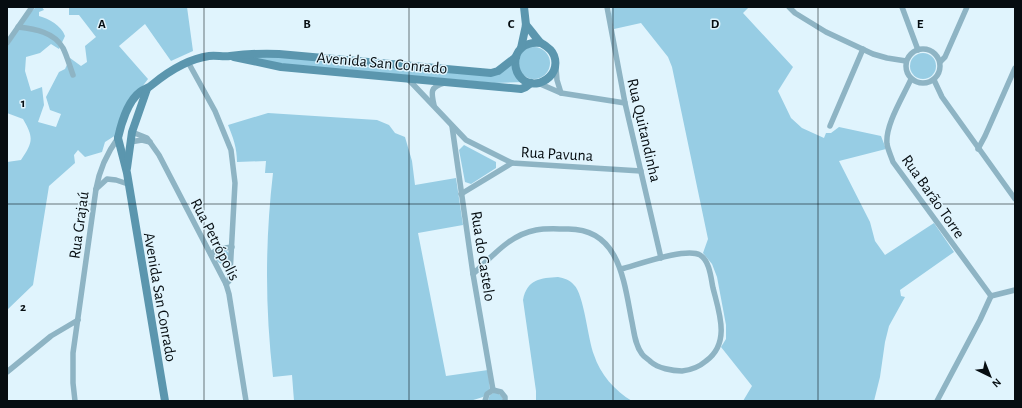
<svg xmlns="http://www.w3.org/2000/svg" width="1022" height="408" viewBox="0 0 1022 408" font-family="'Alegreya Sans',sans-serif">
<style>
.green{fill:#97cde4}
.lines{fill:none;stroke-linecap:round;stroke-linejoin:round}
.street{stroke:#8eb4c4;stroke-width:5.5}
.secondary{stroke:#5b96ae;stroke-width:8}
.grid{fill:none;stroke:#060d11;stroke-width:1;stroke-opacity:0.55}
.labels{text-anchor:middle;stroke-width:3;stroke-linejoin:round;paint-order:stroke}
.street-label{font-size:16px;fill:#060d11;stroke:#e0f4fd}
.grid-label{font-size:13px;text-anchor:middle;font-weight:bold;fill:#060d11;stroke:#e0f4fd;stroke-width:3;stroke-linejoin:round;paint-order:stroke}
</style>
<rect width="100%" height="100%" fill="#e0f4fd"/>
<!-- green -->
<g class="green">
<path d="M36,7H42L44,10L39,12V16C49,19 61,25 65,36L59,49L51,44L40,53L26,57L25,71L31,91L42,87L44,105L38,122L56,127L61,114L50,110L46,97L59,72L65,69L70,58L81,66L87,62L85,46L96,37L79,15H69V7H187L193,51L171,61L145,24L119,46L148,79L133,99L119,133L105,142L102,152L85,157L78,150L74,155L75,163L49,186L33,285L7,310V162L21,160C33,142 34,138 23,119L7,113V47L31,12Z"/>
<path d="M612,7H749L743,13L793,67L778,91L791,118L802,128L824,138L826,133H831L839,127L881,136L886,149L839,161L870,222L875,241L885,255L934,223L954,252L900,290L901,296L905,297L889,326L885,342L880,377L874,401H743L752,386L721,347L726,339V325L717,277L712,264L703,253L708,239L672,67L668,57L641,23L614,29L611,17Z"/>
<circle cx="534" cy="63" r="16"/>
<circle cx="923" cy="66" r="13"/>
<path d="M251,54L483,75L513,61L524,82L494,83L283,64L252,59Z"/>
<path d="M268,113L377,120L389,125L395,133L405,137L412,161L415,185L456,178L463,225L418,233L446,376L488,370L490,390L483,397L470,401H294L292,375L273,377C265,307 265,243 273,173H265L266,161L237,162C237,148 233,137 228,125Z"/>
<path d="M464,145L496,162V168L471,184L465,182L459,150Z"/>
<circle cx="223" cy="257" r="7"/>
<path d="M558,277C564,278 570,280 574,285C584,294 588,340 594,355C600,374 615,391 632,401H536V391L523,300C527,279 541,278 558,277Z"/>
<path d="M497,392L502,397L503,401H488C489,395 491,393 497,392Z"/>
</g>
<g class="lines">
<!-- street -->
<g class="street">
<path d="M607,7L625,103L661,258"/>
<path d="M789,7L795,13L826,32L873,54L887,58L906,61"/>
<path d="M902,7L918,50"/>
<path d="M18,27C35,29 54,32 63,48C67,56 70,67 73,75"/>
<path d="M7,43L32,7"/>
<circle cx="923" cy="66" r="17"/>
<path d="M188,62L215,111L231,150L235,183L230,274L229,281L226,284"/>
<path d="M940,62L945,57L967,7"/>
<path d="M556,68L557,80L561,93"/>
<path d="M408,79L466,140L512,163L641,171"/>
<path d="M911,79C903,97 885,125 887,144C888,150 891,156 893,162L991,296L1015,290"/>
<path d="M934,80L942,97L1015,199"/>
<path d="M538,83L561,93L625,103"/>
<path d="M434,105C431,92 430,87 444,83"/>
<path d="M452,126L473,274L493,390"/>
<path d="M830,126L863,49"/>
<path d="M132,132L147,138L159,155L226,284L229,294L246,401"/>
<path d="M130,142L142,140L150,142"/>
<path d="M978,149L985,136L1015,68"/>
<path d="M96,189L107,179L116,180L128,184"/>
<path d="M461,194L512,163"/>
<path d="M211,254L218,249L232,247"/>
<path d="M473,274C492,257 509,235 536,230C546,228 557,229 567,229C620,228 624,282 632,322C634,332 635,345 642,354C644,357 648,359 651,362C658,368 672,371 682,371C692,370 699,367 706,361C731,343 719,312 713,288C711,279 710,261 700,255C686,247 637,265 621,269"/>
<path d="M7,372L51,336L78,320"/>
<path d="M75,401L73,383V353L96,189C99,172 107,153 118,138"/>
<path d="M485,401L487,394L493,390L501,392L505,397V401"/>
<path d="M937,401L980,320L991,296"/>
</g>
<!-- secondary -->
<g class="secondary">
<path d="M526,25C531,30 535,37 540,42C542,44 545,45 547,47C556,53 558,65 552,74C549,78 545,81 539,83C510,89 504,39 541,43"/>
<path d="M521,48L526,25L524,7"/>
<path d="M234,57L281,67L521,89L526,87L531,83"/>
<path d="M118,138C121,124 128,101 140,92C144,89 149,88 153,84C169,71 187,59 209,56C216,55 223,57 230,56C247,54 263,53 279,54L491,73L498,71L516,57"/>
<path d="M118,138L127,173L165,401"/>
<path d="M127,168L132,132L147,89"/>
</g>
</g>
<!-- grid -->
<path class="grid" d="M204,7V401M409,7V401M613,7V401M818,7V401M7,204H1015"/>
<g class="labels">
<!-- street labels -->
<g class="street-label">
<text transform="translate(382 62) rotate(5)" y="6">Avenida San Conrado</text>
<text transform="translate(645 130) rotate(77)" y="6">Rua Quitandinha</text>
<text transform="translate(557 153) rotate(3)" y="6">Rua Pavuna</text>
<text transform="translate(934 196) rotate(55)" y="6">Rua Barão Torre</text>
<text transform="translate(78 225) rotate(-82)" y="6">Rua Grajaú</text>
<text transform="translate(216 239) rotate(63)" y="6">Rua Petrópolis</text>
<text transform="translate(484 256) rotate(81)" y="6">Rua do Castelo</text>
<text transform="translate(161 297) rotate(80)" y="6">Avenida San Conrado</text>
</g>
</g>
<g class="grid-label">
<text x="102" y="28">A</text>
<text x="307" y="28">B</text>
<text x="511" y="28">C</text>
<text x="715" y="28">D</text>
<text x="920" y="28">E</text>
<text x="23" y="107">1</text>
<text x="23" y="311">2</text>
</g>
<!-- border -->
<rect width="1022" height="408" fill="none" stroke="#060d11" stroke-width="16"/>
<!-- north arrow -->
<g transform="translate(990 376) rotate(137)" stroke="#e0f4fd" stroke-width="3" paint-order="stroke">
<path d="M0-3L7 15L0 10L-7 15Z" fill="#060d11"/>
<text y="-6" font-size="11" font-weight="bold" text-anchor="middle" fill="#060d11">N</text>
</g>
</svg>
